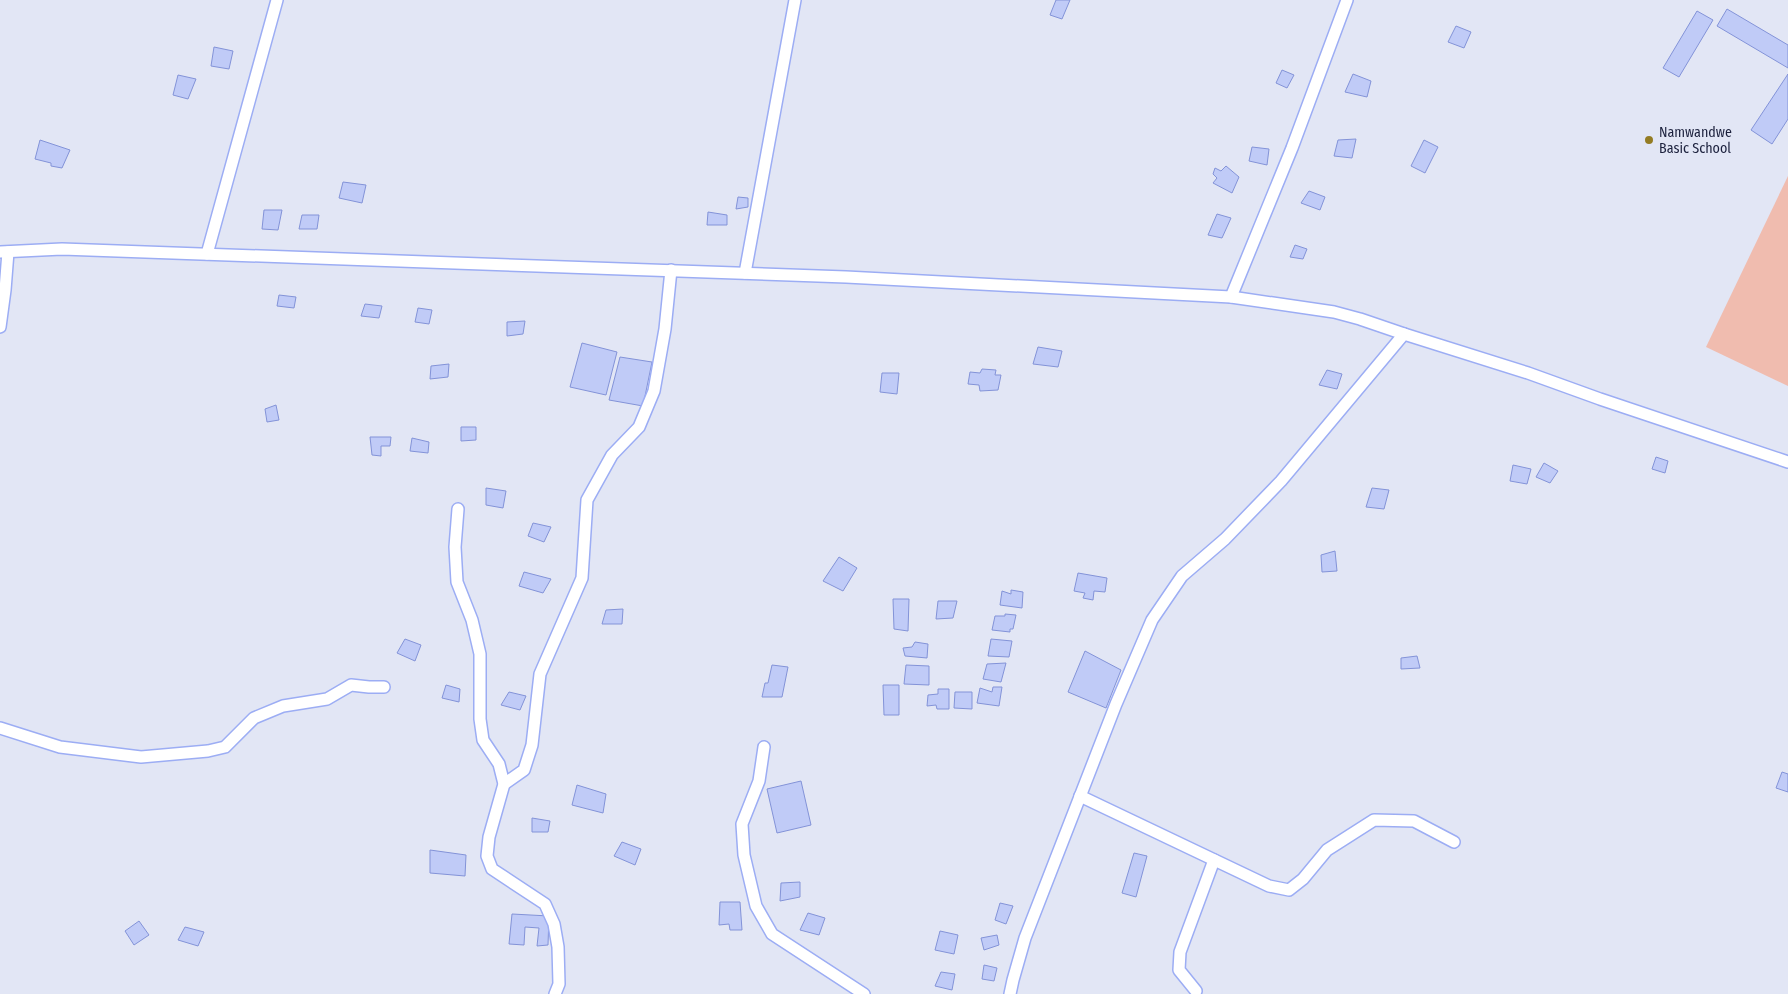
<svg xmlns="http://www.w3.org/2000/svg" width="1788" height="994" viewBox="0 0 1788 994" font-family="'Fira Sans Condensed',sans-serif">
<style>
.green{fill:#f0bcaf}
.building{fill:#c0cbf7;stroke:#8393d8}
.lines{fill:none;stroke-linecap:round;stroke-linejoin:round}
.minor-casing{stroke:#9cadf4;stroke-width:14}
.minor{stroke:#fff;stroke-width:11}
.poi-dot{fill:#947c23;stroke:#e2e6f5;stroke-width:2}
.labels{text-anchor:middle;stroke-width:4.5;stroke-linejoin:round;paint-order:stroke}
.poi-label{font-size:14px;fill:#1c213d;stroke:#e2e6f5;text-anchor:start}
</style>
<rect width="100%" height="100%" fill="#e2e6f5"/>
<!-- green -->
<path class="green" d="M1788,176V386L1706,347Z"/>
<!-- building -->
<g class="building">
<path d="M1056,0H1070L1062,19L1050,15Z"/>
<path d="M1727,9L1788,45V68L1717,26Z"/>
<path d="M1697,11L1713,20L1679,77L1663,68Z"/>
<path d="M1456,26L1471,32L1464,48L1448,42Z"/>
<path d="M214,47L233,51L229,69L211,66Z"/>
<path d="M1282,70L1294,75L1287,88L1276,83Z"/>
<path d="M1353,74L1371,81L1367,97L1345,92Z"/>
<path d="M1788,74V119L1772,144L1751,130Z"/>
<path d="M178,75L196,79L188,99L173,95Z"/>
<path d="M1356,139L1352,158L1334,156L1338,140Z"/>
<path d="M40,140L70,150L62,168L51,166V163L35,159Z"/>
<path d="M1424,140L1438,147L1425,173L1411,166Z"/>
<path d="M1252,147L1269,149L1267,165L1249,161Z"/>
<path d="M1226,166L1239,177L1232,193L1213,183L1217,178L1213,174L1215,168L1221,171Z"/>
<path d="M343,182L366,185L362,203L339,198Z"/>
<path d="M1309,191L1325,197L1320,210L1301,203Z"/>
<path d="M738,197L748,198V207L736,209Z"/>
<path d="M264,210H282L278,230L262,229Z"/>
<path d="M708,212L727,215V225H707Z"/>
<path d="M1217,214L1231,218L1222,238L1208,235Z"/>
<path d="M302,215H319L317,229H299Z"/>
<path d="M1295,245L1307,249L1303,259L1290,257Z"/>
<path d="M279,295L296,297L294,308L277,306Z"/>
<path d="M365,304L382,306L379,318L361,316Z"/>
<path d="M418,308L432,310L429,324L415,322Z"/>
<path d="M525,321L523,334L507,336V322Z"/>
<path d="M582,343L617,352L606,395L570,387Z"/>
<path d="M1038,347L1062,351L1058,367L1033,364Z"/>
<path d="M620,357L652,362L643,406L609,400Z"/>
<path d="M449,364L448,377L430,379L431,366Z"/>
<path d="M982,369L996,370L995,375H1001L998,390L980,391L979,385L968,384L970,372L980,373Z"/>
<path d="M1327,370L1342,374L1337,389L1319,385Z"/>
<path d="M882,373H899L897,394L880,392Z"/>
<path d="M276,405L279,420L267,422L265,409Z"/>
<path d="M461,427H476V440L461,441Z"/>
<path d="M370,437H391L390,446H381V456L372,455Z"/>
<path d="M412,438L429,442L428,453L410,451Z"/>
<path d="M1656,457L1668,461L1665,473L1652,469Z"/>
<path d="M1544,463L1558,471L1550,483L1536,477Z"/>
<path d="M1513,465L1531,469L1527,484L1510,481Z"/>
<path d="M486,488L506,491L503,508L486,505Z"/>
<path d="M1372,488L1389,490L1384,509L1366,507Z"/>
<path d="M533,523L551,527L544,542L528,536Z"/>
<path d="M1335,551L1337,571L1322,572L1321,555Z"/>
<path d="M839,557L857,568L843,591L823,581Z"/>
<path d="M524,572L551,579L543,593L519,586Z"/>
<path d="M1078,573L1107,578L1105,592L1094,591L1093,600L1083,598L1085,593L1074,591Z"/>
<path d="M1011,590L1023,592L1022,608L1000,605L1002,591L1011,594Z"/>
<path d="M893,599H909L908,631L894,629Z"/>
<path d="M938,601H957L953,618L936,619Z"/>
<path d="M623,609L622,624H602L606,610Z"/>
<path d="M1005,614L1016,615L1013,629H1010V632L992,630L995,616H1005Z"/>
<path d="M405,639L421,645L415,661L397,653Z"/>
<path d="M991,639L1012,641L1009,657L988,656Z"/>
<path d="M915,642L928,644L927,658L905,656L903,648L912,647Z"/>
<path d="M1085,651L1121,670L1106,708L1068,692Z"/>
<path d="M1417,656L1420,668L1401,669V658Z"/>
<path d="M1006,663L1001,682L983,679L987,664Z"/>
<path d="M772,665L788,667L782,697H762L765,683H768Z"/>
<path d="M906,665L929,666V685L904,684Z"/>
<path d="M446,685L460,689L459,702L442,698Z"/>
<path d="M883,685H899V715H884Z"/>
<path d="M993,687H1002L999,706L977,703L980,688L992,692Z"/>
<path d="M938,689H949V709H937L936,705L927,706L928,695L938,694Z"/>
<path d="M509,692L526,696L520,710L501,705Z"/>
<path d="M955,692H972V709L954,708Z"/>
<path d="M1782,772L1788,774V792L1776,788Z"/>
<path d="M801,781L811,825L777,833L767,789Z"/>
<path d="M577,785L606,794L603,813L572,805Z"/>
<path d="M532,818L550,821L548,832H532Z"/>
<path d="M622,842L641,849L635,865L614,856Z"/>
<path d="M430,850L466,855L465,876L430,873Z"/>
<path d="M1134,853L1147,856L1136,897L1122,893Z"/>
<path d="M800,882V897L780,901L781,883Z"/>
<path d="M720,902H740L742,930H730L729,924L719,925Z"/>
<path d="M1000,903L1013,906L1006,924L995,920Z"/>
<path d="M808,913L825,918L819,935L800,930Z"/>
<path d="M512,914L549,916L548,945L537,946L539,928L525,927L524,945L509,944Z"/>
<path d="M139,921L149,935L134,945L125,931Z"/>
<path d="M185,927L204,932L198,946L178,940Z"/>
<path d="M940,931L958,935L954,954L935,950Z"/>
<path d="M997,935L999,945L984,950L981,938Z"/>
<path d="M984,965L997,968L994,981L982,979Z"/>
<path d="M941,972L955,974L952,990L935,986Z"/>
</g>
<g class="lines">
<defs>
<g id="minor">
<path d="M0,252L62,249L846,277L1231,297L1334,312L1360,319L1404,334"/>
<path d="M207,254L277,0"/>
<path d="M745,273L795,0"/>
<path d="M1231,297L1292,148L1347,0"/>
<path d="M0,327L5,290L8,252"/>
<path d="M458,509L455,547L457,582L472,620L480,654V719L483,740L499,764L504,784L489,837L487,856L492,869L545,904L554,924L558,947L559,984L555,994"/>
<path d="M0,728L60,747L141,757L208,751L225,747L254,718L283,706L327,699L351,685L369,687H384"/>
<path d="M764,747L759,781L742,824L744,855L756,906L772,934L864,994"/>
<path d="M504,784L524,770L532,745L540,674L582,578L587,500L612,455L639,427L654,391L665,329L671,270"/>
<path d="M1080,796L1269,886L1289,890L1303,879L1327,850L1374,820L1414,821L1454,842"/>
<path d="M1196,991L1179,970L1180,952L1214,860"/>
<path d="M1010,994L1013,980L1025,938L1116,704L1152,620L1182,576L1225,539L1281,481L1404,334L1528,373L1600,399L1788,462"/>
</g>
</defs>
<!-- minor casing -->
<use href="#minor" class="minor-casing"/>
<!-- minor -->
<use href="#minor" class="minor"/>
</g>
<!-- markers -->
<circle class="poi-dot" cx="1649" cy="140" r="5"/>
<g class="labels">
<!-- poi labels -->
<g class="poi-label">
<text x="1659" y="137">Namwandwe<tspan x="1659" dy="16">Basic School</tspan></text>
</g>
</g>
</svg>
